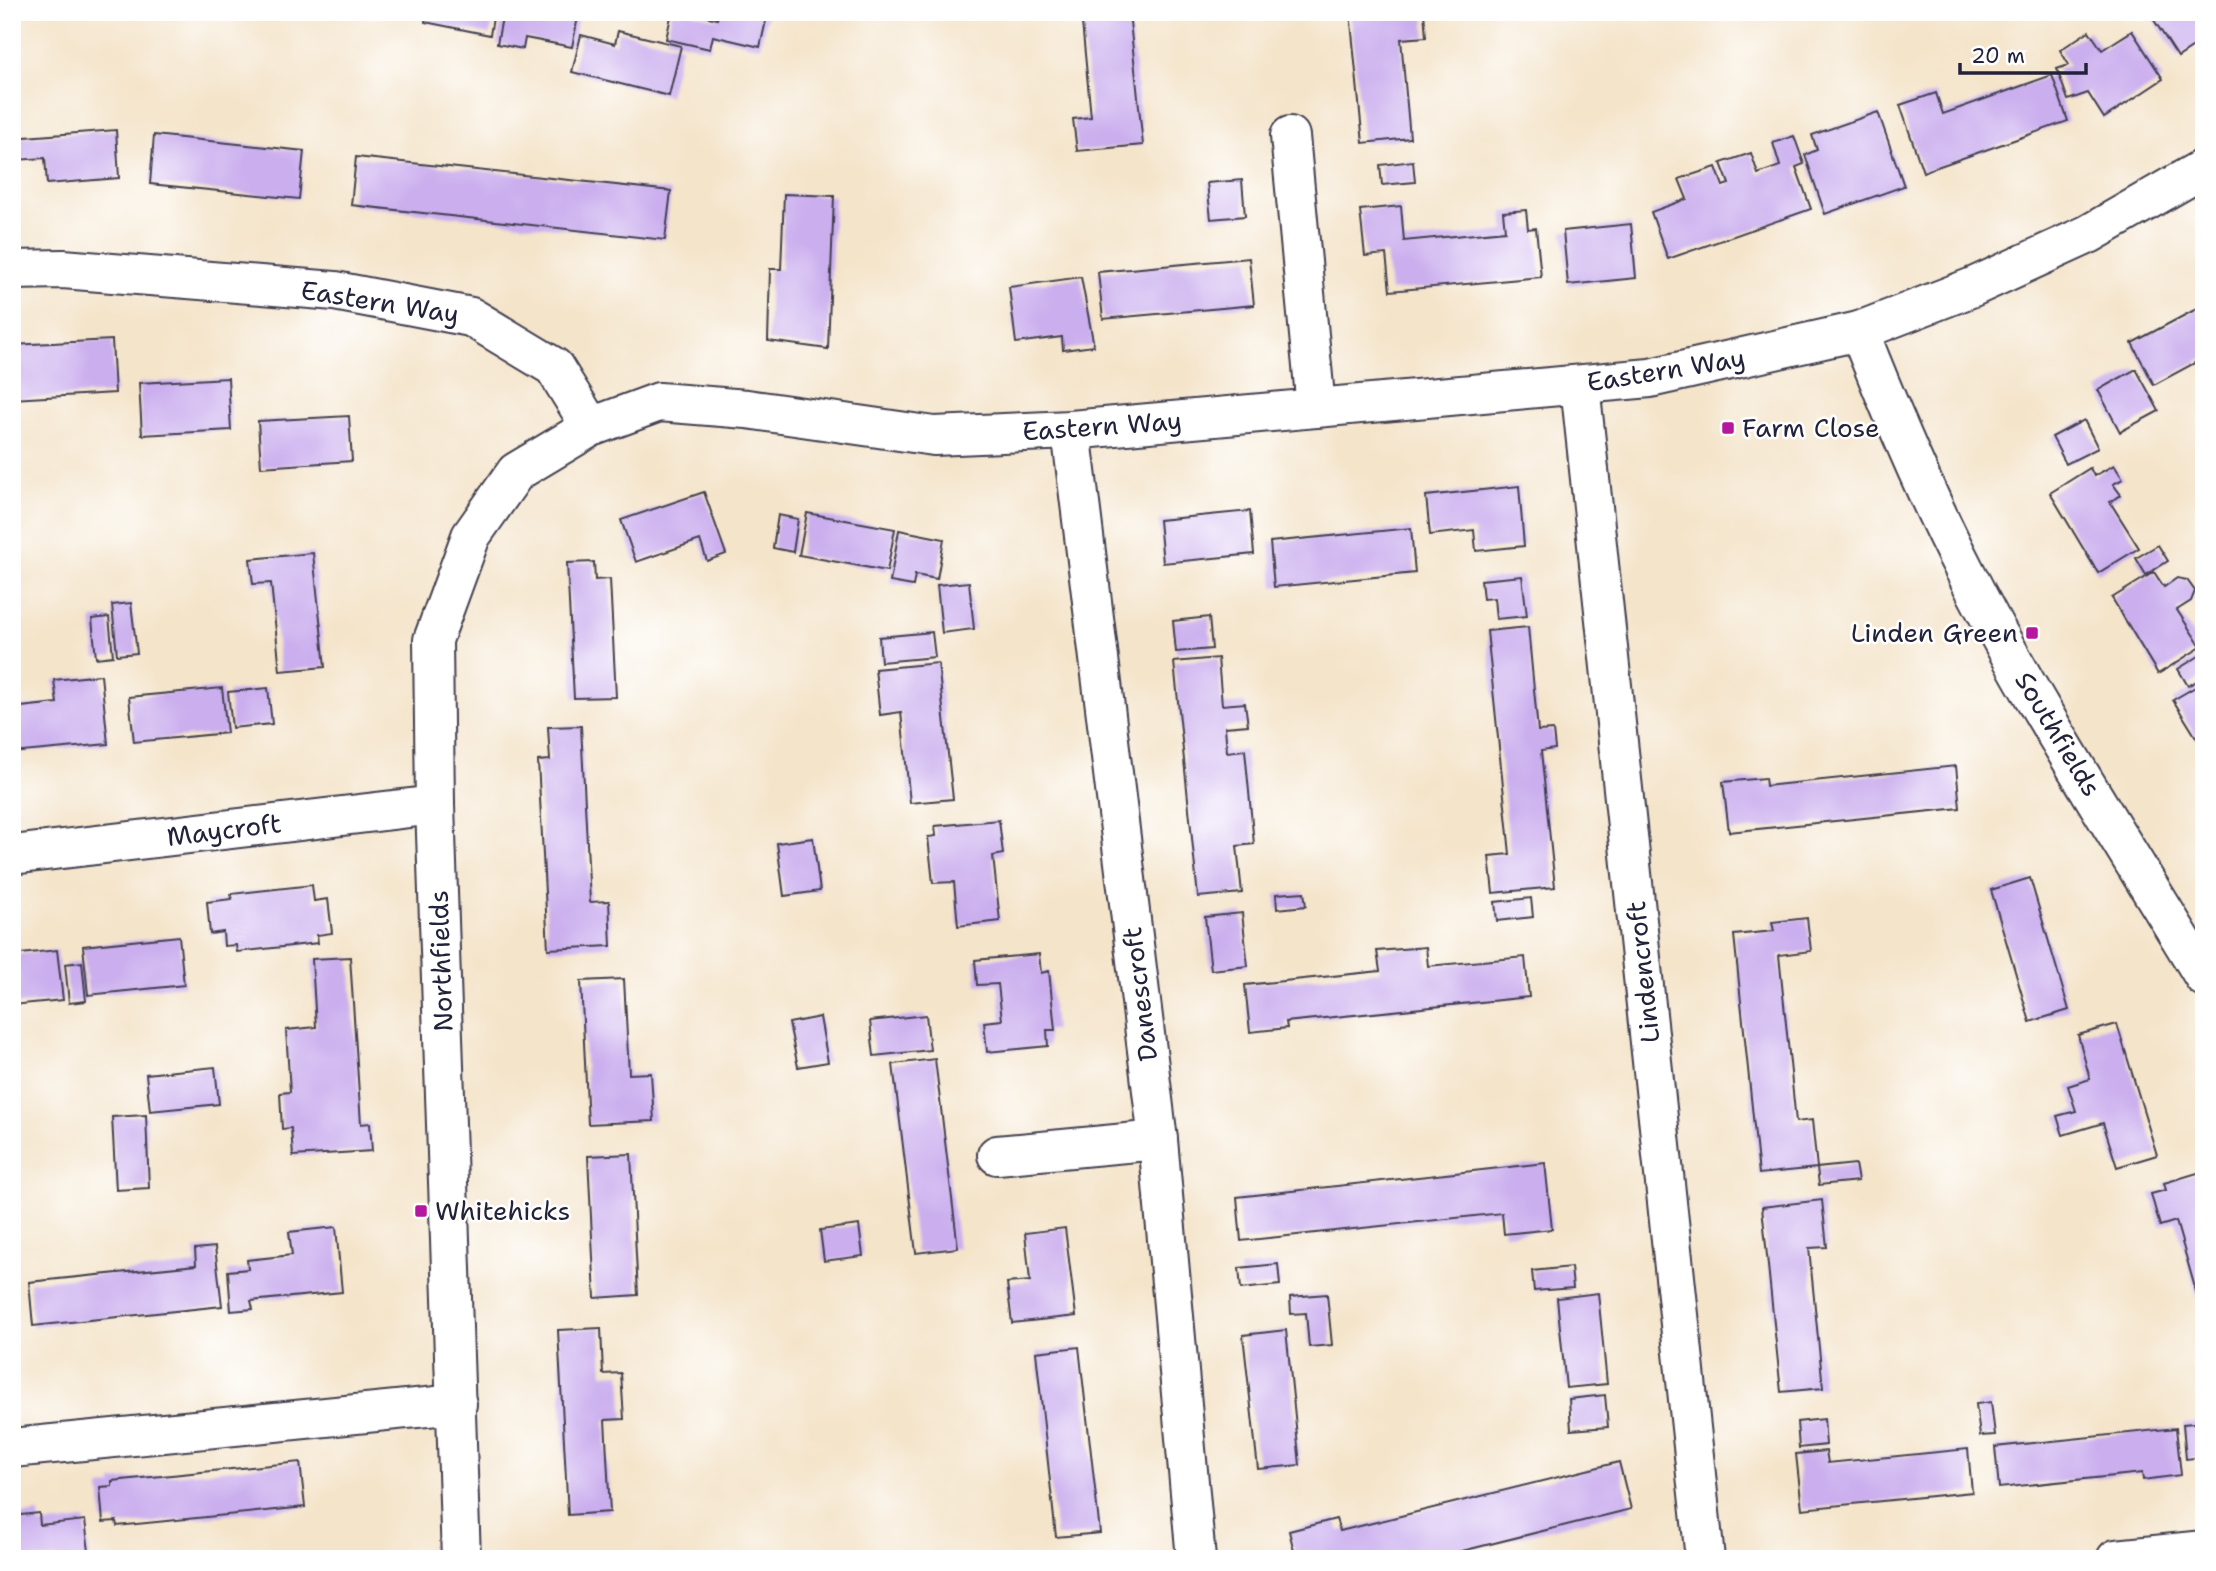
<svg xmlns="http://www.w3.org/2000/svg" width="2216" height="1571" viewBox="0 0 2216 1571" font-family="'Shantell Sans',sans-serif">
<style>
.building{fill:#caaeee}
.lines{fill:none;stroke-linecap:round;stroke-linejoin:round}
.minor-casing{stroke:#423f50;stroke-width:42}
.minor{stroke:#fff;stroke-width:38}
.poi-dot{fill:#b5179e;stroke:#fff;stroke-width:2.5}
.labels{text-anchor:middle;stroke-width:5;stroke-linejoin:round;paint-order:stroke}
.street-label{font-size:26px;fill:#22223b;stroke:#fff}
.poi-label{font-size:26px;fill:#22223b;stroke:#fff;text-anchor:start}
</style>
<rect width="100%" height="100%" fill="#fff"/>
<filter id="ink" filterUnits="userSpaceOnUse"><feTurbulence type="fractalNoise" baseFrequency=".0143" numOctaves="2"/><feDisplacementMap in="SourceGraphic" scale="14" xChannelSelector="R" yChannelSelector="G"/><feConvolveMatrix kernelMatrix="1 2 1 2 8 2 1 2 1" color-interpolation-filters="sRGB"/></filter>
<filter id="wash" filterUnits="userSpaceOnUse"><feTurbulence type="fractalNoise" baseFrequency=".00686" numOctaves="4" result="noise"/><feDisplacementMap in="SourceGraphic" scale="28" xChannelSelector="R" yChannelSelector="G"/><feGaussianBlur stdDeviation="1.57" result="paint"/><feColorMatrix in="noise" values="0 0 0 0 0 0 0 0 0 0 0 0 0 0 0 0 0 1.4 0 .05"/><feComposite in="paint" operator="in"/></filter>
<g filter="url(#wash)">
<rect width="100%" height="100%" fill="#f4e4ca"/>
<g id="blocks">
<!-- building -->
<g class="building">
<path d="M427,12H494L490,35L425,22Z"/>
<path d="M503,12H579L572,47L525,38L523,49L497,44Z"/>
<path d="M672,12H689L717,19L719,12H768L760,47L713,36L710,49L666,39Z"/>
<path d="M1081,12H1129L1143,145L1077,151L1073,119L1091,117Z"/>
<path d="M1350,12H1424L1426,37L1401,39L1410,138L1363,143Z"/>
<path d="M2153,12H2204V40L2178,57L2150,14Z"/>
<path d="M618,31L681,46L669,96L572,72L581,35L615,44Z"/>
<path d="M2089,31L2102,50L2132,31L2163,79L2104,118L2088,93L2068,100L2057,69L2069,65L2060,50Z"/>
<path d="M2052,75L2068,121L1923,172L1900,105L1936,93L1943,114Z"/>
<path d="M1878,112L1904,186L1825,214L1805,155L1817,150L1812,135Z"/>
<path d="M116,130L119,178L47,184L45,158L15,160L12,165V138Z"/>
<path d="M154,135L304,151L299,199L150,184Z"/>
<path d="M1794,136L1804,164L1796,167L1811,209L1668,259L1651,212L1687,199L1679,179L1716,167L1723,186L1729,184L1721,163L1751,153L1758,174L1780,166L1773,143Z"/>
<path d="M356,157L671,191L665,240L351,205Z"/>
<path d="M1413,161L1415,182L1382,185L1380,165Z"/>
<path d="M1242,180L1245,216L1211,219L1207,183Z"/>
<path d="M784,194L834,196L828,349L768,341L770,269H781Z"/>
<path d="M1401,206L1404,241L1505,231L1503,212L1526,210L1528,229L1536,228L1541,277L1390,291L1386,254L1365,256L1360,210Z"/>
<path d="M1631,224L1636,278L1568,285L1563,231Z"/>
<path d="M1249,258L1254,305L1103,319L1098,272Z"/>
<path d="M1081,277L1094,346L1063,350L1062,337L1016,343L1009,287Z"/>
<path d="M2204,305V358L2154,385L2132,343Z"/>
<path d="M112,340L115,393L12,399V345Z"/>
<path d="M2136,369L2159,411L2120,432L2098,390Z"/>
<path d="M228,378L231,430L142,435L139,383Z"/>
<path d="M349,416L352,461L261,467L258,421Z"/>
<path d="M2084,420L2098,448L2066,464L2052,437Z"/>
<path d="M2114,465L2123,479L2113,484L2121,495L2110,502L2139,548L2098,573L2050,493L2090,468L2094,476Z"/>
<path d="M1519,486L1524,546L1476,551L1474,530L1430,535L1426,496Z"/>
<path d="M704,492L726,554L707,561L700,540L636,562L621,520Z"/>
<path d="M1250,511L1254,554L1163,563L1159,520Z"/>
<path d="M807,513L895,529L887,571L799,555Z"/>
<path d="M778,515L798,519L793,552L773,548Z"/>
<path d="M1411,528L1415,573L1274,587L1270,542Z"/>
<path d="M899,530L944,539L937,579L915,575L913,586L890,582Z"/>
<path d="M2158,545L2168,561L2146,575L2136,558Z"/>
<path d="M313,553L325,667L280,671L271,583L253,584L250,559Z"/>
<path d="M594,562L595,580L610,579L616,697L574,698L567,563Z"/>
<path d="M2154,572L2164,587L2177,578L2187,580L2195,591L2191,601L2177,610L2201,647L2158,674L2112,598Z"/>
<path d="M1522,576L1527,616L1496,619L1494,598L1483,599L1481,580Z"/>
<path d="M969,582L974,629L942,633L937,585Z"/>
<path d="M131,603L137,653L117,655L112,605Z"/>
<path d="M109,617L113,656L96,658L92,619Z"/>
<path d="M1209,617L1212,649L1176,652L1173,621Z"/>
<path d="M1528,627L1538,731L1553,730L1555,749L1541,751L1555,887L1493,893L1489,856L1510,854L1487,631Z"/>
<path d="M932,632L935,657L881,662L879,637Z"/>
<path d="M2204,653V677L2188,686L2178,669Z"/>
<path d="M1218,658L1222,705L1245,703L1248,725L1225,727L1227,752L1245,750L1254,844L1237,846L1242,893L1198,897L1174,662Z"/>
<path d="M938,663L953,799L910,803L901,712L880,715L875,669Z"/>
<path d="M101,675L108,744L12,753V708L57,703L54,680Z"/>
<path d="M2204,682V750L2173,700Z"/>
<path d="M222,688L227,733L134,742L129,697Z"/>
<path d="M268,688L272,724L232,728L228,692Z"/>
<path d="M581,726L590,902L609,901L611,946L548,949L538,761L550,760L548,727Z"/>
<path d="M1956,766L1960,808L1729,832L1723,782L1765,778L1766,786Z"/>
<path d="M999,820L1003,854L993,856L1000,921L958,926L954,882L933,883L928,837L936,836L935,826Z"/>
<path d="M813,838L820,891L784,896L777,843Z"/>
<path d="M2030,878L2069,1010L2030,1022L1991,890Z"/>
<path d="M312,885L314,901L328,899L332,933L317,935L318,943L237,952L236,945L224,946L223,932L210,934L207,902L232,899L231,894Z"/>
<path d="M1304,892L1306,906L1277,909L1276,894Z"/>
<path d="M1531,898L1533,917L1497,921L1495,902Z"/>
<path d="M1242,913L1248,966L1211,970L1205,917Z"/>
<path d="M1807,918L1811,951L1779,955L1796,1122L1812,1120L1817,1168L1759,1174L1734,935L1774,931L1772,922Z"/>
<path d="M179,936L184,985L88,995L83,946Z"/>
<path d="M1426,947L1428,966L1525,957L1529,997L1286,1022L1287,1028L1250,1032L1245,985L1380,971L1377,951Z"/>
<path d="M57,950L63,1000L12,1005V955Z"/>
<path d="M1039,954L1041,973L1049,971L1055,1030H1047L1048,1046L987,1052L984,1022L1002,1020L998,984L977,985L975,960Z"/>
<path d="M350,957L361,1124L370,1123L372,1151L293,1156L291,1128L282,1129L280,1093L290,1092L286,1030L316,1027L312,959Z"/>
<path d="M82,962L86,1001L69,1003L65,964Z"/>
<path d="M624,979L629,1074L651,1073L654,1121L588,1124L581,981Z"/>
<path d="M926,1015L930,1050L874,1056L870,1021Z"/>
<path d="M820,1017L828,1062L798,1067L789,1023Z"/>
<path d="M2117,1024L2157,1155L2117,1167L2103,1123L2063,1135L2057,1116L2076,1111L2068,1086L2090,1079L2078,1035Z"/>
<path d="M935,1059L958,1248L916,1253L893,1064Z"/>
<path d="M215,1067L219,1104L150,1111L146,1074Z"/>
<path d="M146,1115L149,1188L116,1190L112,1117Z"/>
<path d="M631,1154L638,1295L595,1298L588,1156Z"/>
<path d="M1545,1163L1552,1229L1504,1234L1502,1213L1241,1241L1237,1197Z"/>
<path d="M1855,1164L1858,1181L1819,1185L1817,1168Z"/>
<path d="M2204,1171V1316H2203L2176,1221L2160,1226L2151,1194L2166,1190L2164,1183Z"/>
<path d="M1822,1200L1827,1247L1809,1248L1823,1388L1781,1392L1762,1207Z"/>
<path d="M859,1225L863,1256L824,1261L820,1230Z"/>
<path d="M336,1227L342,1292L251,1301L253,1309L231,1311L228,1271L248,1269L247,1260L292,1255L289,1232Z"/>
<path d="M1065,1228L1076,1316L1012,1323L1007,1283L1030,1281L1025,1233Z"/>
<path d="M215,1247L222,1306L33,1326L29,1282L196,1265L195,1249Z"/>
<path d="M1278,1264L1280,1285L1241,1289L1239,1268Z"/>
<path d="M1571,1267L1573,1288L1534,1291L1532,1271Z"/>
<path d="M1598,1293L1607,1384L1566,1388L1557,1298Z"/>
<path d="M1327,1294L1332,1345L1309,1347L1306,1313L1291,1314L1290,1297Z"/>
<path d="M601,1328L603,1374L621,1373L624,1419L605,1420L610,1512L568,1515L558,1330Z"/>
<path d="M1286,1330L1300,1465L1258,1469L1243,1335Z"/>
<path d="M1079,1347L1100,1533L1056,1537L1036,1352Z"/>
<path d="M1605,1395L1608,1427L1571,1430L1569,1399Z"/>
<path d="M1991,1402L1995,1435L1980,1436L1976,1404Z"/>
<path d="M1824,1419L1826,1445L1799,1448L1797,1422Z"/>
<path d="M2204,1422V1457L2186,1459L2183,1424Z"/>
<path d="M2176,1428L2181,1475L2143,1480L2142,1473L1999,1488L1995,1447Z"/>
<path d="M1968,1449L1972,1492L1802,1509L1796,1454L1826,1451L1828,1463Z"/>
<path d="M300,1462L305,1507L117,1526L116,1521L103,1522L100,1487L112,1486V1481Z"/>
<path d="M1619,1462L1631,1509L1430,1559H1296L1289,1531L1336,1519L1340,1531Z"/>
<path d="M39,1513L40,1525L85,1520L90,1559H12V1516Z"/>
</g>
</g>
</g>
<g filter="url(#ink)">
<use href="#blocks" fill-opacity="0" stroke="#423f50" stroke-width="2"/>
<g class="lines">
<defs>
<g id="minor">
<path d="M1290,136L1316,408"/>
<path d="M12,270L63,269L335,291L471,317L554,367L591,427"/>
<path d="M1859,331C1891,412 1924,491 1964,569C2035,709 2123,842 2204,977"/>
<path d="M1580,385L1705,1559"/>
<path d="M1071,430L1158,1140L1196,1559"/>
<path d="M12,855L435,805"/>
<path d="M997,1155L1158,1140"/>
<path d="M12,1448L457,1404"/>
<path d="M461,1559L435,805L433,640L471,536L516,472L591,427L659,402L747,409L934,436L1071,430L1650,378L1859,331L1973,287L2089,234L2204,168"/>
<path d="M2116,1559L2204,1550"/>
</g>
</defs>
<!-- minor casing -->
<use href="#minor" class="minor-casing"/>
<!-- minor -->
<use href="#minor" class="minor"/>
</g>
</g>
<!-- markers -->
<g class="poi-dot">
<rect x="1721" y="421" width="14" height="14" rx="3.5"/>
<rect x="2025" y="626" width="14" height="14" rx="3.5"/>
<rect x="414" y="1204" width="14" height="14" rx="3.5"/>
</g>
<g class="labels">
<!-- street labels -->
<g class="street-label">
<text transform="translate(380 302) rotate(9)" y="9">Eastern Way</text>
<text transform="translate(1666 370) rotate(-9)" y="9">Eastern Way</text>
<text transform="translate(1102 426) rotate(-4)" y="9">Eastern Way</text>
<text transform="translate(2058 734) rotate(59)" y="9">Southfields</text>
<text transform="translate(224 830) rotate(-7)" y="9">Maycroft</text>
<text transform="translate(441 961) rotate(-92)" y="9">Northfields</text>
<text transform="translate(1643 972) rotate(-96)" y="9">Lindencroft</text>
<text transform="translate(1140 994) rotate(-97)" y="9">Danescroft</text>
</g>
<!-- poi labels -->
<g class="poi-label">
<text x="1742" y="437">Farm Close</text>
<text x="2018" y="642" text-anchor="end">Linden Green</text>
<text x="435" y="1220">Whitehicks</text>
</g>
</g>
<!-- margin -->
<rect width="2216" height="1571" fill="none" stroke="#fff" stroke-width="42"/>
<!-- scale -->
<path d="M1960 63v10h126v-10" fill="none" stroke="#22223b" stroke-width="3.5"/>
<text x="1971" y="63" font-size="21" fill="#22223b" stroke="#ffffff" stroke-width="5" paint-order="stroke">20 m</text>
</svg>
